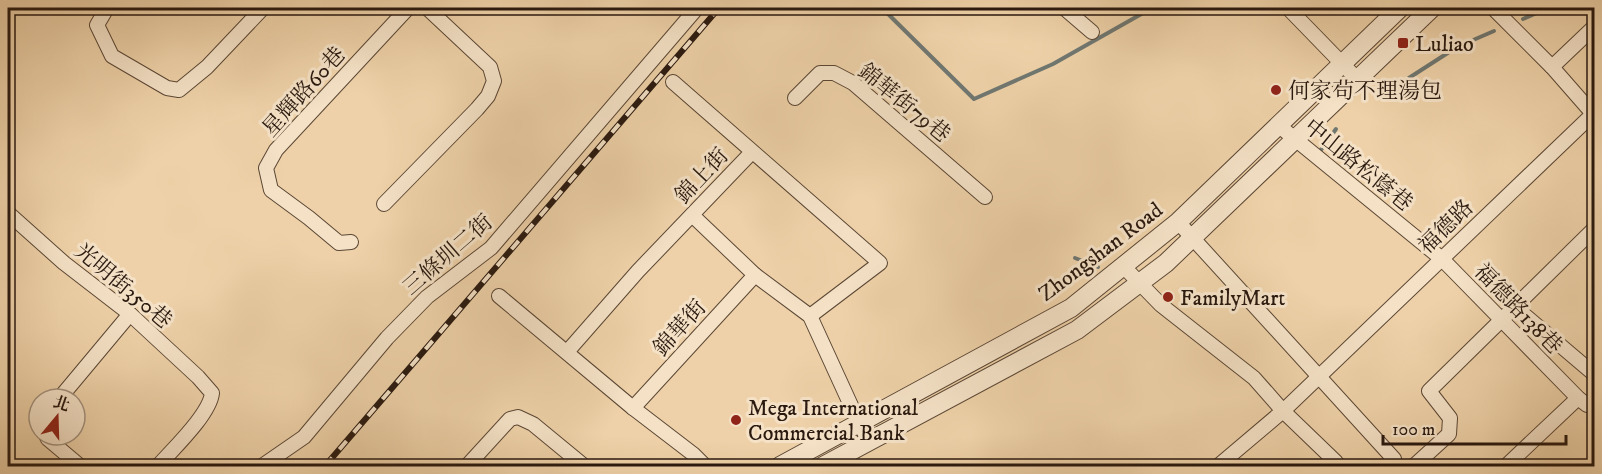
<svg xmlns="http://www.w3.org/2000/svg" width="1602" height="474" viewBox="0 0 1602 474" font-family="'IM FELL DW Pica','Noto Serif TC',serif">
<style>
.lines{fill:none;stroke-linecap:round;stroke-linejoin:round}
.stream{stroke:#6f7771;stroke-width:4}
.minor-casing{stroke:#5b4735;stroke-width:16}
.tertiary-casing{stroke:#5b4735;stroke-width:20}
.minor{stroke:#f4e1c6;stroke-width:14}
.tertiary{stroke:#f4e1c6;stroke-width:18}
.rail-casing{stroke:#2a190f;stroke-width:6}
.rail{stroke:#f4e1c6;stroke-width:4;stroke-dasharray:11;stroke-linecap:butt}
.poi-dot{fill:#8f2418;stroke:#f4e1c6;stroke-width:2}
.labels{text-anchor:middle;stroke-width:6;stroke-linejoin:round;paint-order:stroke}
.poi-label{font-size:22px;fill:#2a190f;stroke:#f4e1c6;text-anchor:start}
.street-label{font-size:22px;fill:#2a190f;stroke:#f4e1c6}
</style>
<rect width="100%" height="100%" fill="#eed1a8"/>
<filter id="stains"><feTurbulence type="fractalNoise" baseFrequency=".00333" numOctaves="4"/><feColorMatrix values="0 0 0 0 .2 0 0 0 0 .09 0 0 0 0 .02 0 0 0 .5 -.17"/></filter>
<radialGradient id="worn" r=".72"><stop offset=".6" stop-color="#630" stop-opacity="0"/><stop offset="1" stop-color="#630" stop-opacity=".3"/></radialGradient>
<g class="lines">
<!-- stream -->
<g class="stream">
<path d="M882,8L974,99L1053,64L1152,8"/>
<path d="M1523,19L1548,8"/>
<path d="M1398,85L1457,47L1494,31"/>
<path d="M1320,151L1336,129"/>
<path d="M1075,258L1098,267"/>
</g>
<defs>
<g id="minor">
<path d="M107,8L97,25L112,56L167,88L179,90L207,67L263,8"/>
<path d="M1064,8L1092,32"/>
<path d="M1288,8L1357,79"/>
<path d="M1493,8L1552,67L1594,115"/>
<path d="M1552,67L1594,27"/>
<path d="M673,82L880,263L810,316"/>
<path d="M795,98L820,73H834L853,83L985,197"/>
<path d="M1278,125L1442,259L1578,398L1587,405L1594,404"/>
<path d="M384,204L477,109L488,96L494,81L490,67L427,8"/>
<path d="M8,213L64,263L130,314L198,377L212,393C210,414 173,449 158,466"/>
<path d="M692,215L755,275L810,316L859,423L869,441"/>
<path d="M1178,222L1394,459L1395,466"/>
<path d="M351,242L339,243L309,218L271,190L266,168L276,150L408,8"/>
<path d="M1124,267L1161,305L1254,378L1283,411L1336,462"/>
<path d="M499,296L633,408L693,454L705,466"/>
<path d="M1515,307L1594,374"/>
<path d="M567,352L638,271L752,152"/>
<path d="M59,399L130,314"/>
<path d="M633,408L755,275"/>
<path d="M46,435L48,439L80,466"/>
<path d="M262,466L304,437L387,338L427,297L491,248L697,8"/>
<path d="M467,466L510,419L518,417L533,424L584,466"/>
<path d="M1218,466L1283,411L1593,114"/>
<path d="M1414,466L1449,434L1450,418L1429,391L1594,229"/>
<path d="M1506,466L1578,398"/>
</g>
<g id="tertiary">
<path d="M780,466L1071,308L1178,222L1400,8"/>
<path d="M823,466L1077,330L1166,263L1432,8"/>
</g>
</defs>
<!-- minor casing -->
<use href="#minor" class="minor-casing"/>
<!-- tertiary casing -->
<use href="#tertiary" class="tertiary-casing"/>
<!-- minor -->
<use href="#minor" class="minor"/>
<!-- tertiary -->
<use href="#tertiary" class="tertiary"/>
<defs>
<path id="rail" d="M325,466L719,8"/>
</defs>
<!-- rail casing -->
<use href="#rail" class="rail-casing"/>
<!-- rail -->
<use href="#rail" class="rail"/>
</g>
<!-- markers -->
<g class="poi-dot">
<rect x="1397" y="37" width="12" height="12" rx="3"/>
<circle cx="1276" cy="90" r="6"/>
<circle cx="1168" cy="297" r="6"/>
<circle cx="736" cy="420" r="6"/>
</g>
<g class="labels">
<!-- poi labels -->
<g class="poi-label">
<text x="1415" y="51">Luliao</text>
<text x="1288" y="98">何家茍不理湯包</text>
<text x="1180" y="305">FamilyMart</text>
<text x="748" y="415">Mega International<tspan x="748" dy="25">Commercial Bank</tspan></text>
</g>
<!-- street labels -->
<g class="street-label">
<text transform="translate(303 91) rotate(-48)" y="8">星輝路60巷</text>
<text transform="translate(905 102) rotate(39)" y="8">錦華街79巷</text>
<text transform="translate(1359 164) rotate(39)" y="8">中山路松蔭巷</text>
<text transform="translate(701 175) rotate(-47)" y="8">錦上街</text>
<text transform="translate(1445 226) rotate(-44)" y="8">福德路</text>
<text transform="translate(1100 251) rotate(-37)" y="8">Zhongshan Road</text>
<text transform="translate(447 254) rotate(-41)" y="8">三條圳二街</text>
<text transform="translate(124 285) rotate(40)" y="8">光明街350巷</text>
<text transform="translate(1519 308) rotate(46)" y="8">福德路138巷</text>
<text transform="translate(679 327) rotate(-48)" y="8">錦華街</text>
</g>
</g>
<!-- margin -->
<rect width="1602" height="474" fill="none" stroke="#eed1a8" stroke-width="30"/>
<rect x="9" y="9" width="1584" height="456" fill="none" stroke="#2a190f" stroke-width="3"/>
<rect x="15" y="15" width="1572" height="444" fill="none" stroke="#2a190f" stroke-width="1.5"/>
<!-- north arrow -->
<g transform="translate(57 417) rotate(19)"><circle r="28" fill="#f4e1c6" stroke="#a3917d" stroke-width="1.5"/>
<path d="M0-4.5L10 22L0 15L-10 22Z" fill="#8f2418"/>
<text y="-9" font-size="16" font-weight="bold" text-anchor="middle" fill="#2a190f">北</text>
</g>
<!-- scale -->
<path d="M1383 435v9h183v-9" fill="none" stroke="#2a190f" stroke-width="3"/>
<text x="1392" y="435" font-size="18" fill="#2a190f" stroke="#f4e1c6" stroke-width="4.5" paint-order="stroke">100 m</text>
<rect width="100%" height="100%" filter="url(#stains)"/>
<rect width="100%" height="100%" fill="url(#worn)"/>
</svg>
